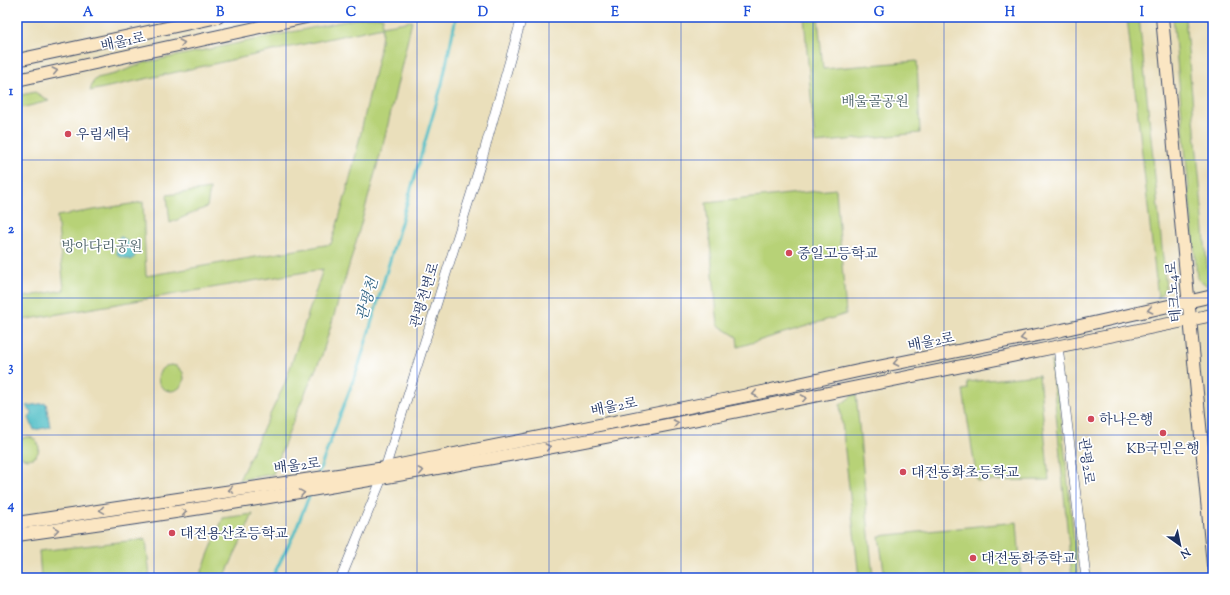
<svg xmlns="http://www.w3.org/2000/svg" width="1230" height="595" viewBox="0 0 1230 595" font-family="'Sorts Mill Goudy','Noto Serif KR',serif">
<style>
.green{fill:#b7d277;stroke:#69806a}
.water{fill:#50bec6;stroke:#367692}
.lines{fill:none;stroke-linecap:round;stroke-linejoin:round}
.stream{stroke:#50bec6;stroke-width:3}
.street-casing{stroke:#3a496c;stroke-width:10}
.secondary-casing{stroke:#3a496c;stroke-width:14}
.street{stroke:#fff;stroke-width:9}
.secondary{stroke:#fbe6c3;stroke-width:12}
.oneway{stroke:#8b8a90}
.grid{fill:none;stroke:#1d4ed8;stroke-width:1;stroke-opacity:0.55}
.poi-dot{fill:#d1495b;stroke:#fff;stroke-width:1.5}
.labels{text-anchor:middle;stroke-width:3.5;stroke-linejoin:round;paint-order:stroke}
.street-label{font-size:14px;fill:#1b2f5e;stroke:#fff}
.park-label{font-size:14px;fill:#4a6066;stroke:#fff}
.poi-label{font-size:14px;fill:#1b2f5e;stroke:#fff;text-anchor:start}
.water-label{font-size:15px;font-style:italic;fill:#2e6182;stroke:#fff}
.neatline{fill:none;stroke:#1d4ed8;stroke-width:1.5}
.grid-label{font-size:13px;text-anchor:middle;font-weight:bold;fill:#1d4ed8}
</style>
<rect width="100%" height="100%" fill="#fff"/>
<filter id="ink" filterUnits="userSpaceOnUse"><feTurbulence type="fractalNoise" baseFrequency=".025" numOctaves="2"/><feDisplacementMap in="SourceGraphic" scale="8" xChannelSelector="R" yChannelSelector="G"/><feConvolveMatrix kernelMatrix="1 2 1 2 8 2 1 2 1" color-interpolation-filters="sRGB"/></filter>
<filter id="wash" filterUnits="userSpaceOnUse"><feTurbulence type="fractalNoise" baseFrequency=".012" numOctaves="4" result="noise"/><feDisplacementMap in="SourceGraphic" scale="16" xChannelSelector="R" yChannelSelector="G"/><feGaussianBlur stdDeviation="0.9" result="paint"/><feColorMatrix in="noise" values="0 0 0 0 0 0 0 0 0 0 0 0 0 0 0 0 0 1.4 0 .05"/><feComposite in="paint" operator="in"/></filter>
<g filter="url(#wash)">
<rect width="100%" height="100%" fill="#eadfbb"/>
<!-- green -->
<g class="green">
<path d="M365,17H383L382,26L412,21L385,137L352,256L322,355L296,414L273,474L239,480L285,383L323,269L17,321V298L64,290L57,216L143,202L146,276L331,244C347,196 358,146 369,96C374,74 382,49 382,27L90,91L93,82L97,78L115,74L147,62Z"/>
<path d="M804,17H818L823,69L917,61L920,133L815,143Z"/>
<path d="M1127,17H1139L1166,288L1158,298Z"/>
<path d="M1173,17H1185L1209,287L1197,278Z"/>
<path d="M35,92L49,101L17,109V96Z"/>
<path d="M210,189L207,207L170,223L167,195Z"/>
<path d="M836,189L846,314L738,347L737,337L718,325L706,203Z"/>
<path d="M1051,361L1056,370L1078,578H1072Z"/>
<circle cx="171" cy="378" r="13"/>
<path d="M1039,375L1049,480L977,481L963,390L968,389L967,382Z"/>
<path d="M856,393L873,578H859L840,405Z"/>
<circle cx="28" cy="448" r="11"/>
<path d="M253,514L224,578H199L223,518Z"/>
<path d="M1017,522L1021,578H885L879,536Z"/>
<path d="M146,539L150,578H41L39,551Z"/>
</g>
<!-- water -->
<g class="water">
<path d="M120,236C128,241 133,246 135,256L132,260L118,256L116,250L121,244L117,241Z"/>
<path d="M46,403L50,427L34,430L29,418L32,413L26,406Z"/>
</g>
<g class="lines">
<!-- stream -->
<g class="stream">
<path d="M318,474L359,365L442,84L456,17"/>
<path d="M272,578L294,534L310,494"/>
</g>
</g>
</g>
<g filter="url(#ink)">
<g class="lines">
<defs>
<g id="street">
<path d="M1058,347L1086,578"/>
<path d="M341,578L382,478L482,159L522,17"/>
</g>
<g id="secondary">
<path d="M1162,17L1213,565"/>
<path d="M17,60L218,17"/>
<path d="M17,80L306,17"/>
<path d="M17,523L385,468L758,393L858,371L1062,330L1213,296"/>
<path d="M17,535C419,481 816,395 1213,315"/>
</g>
</defs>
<!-- street casing -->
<use href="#street" class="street-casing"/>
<!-- secondary casing -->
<use href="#secondary" class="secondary-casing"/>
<!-- street -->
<use href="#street" class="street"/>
<!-- secondary -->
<use href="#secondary" class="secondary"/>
</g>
<!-- one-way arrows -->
<defs><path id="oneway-chevron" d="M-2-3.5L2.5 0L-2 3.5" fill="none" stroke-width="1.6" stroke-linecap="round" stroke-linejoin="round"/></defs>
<g class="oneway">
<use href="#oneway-chevron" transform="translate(182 43) rotate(-12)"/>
<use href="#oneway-chevron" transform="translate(55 71) rotate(-13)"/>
<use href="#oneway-chevron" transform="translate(1150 310) rotate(167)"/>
<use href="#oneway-chevron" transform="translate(1023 338) rotate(169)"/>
<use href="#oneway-chevron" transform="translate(896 363) rotate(169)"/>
<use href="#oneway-chevron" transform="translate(755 394) rotate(168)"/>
<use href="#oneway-chevron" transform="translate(804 398) rotate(-11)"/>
<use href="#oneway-chevron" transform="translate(676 423) rotate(-11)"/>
<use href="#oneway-chevron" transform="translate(548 447) rotate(-11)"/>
<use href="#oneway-chevron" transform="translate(421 471) rotate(-11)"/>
<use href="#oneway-chevron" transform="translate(231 490) rotate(171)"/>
<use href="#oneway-chevron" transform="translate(302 493) rotate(-9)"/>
<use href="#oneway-chevron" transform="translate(102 510) rotate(171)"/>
<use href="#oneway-chevron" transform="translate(184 512) rotate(-9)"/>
<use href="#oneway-chevron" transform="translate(56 530) rotate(-8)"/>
</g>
</g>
<!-- grid -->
<path class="grid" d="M154,17V578M286,17V578M417,17V578M549,17V578M681,17V578M813,17V578M944,17V578M1076,17V578M17,160H1213M17,298H1213M17,435H1213"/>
<!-- markers -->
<g class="poi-dot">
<circle cx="68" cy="134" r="4"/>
<circle cx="789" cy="253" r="4"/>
<circle cx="1091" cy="419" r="4"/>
<circle cx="1163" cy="433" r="4"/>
<circle cx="903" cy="472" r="4"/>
<circle cx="172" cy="533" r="4"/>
<circle cx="973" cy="558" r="4"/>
</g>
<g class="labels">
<!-- street labels -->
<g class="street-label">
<text transform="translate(123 41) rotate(-12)" y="5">배울1로</text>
<text transform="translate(1173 292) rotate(-95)" y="5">테크노4로</text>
<text transform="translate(424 295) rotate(-73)" y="5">관평천변로</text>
<text transform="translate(931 341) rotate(-11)" y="5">배울2로</text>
<text transform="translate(614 406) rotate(-11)" y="5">배울2로</text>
<text transform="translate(1087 461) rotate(83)" y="5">관평2로</text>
<text transform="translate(297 465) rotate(-7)" y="5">배울2로</text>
</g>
<!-- park labels -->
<g class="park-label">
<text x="875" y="106">배울골공원</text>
<text x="102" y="251">방아다리공원</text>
</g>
<!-- poi labels -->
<g class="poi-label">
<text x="76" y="139">우림세탁</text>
<text x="797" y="258">중일고등학교</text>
<text x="1099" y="424">하나은행</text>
<text x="1163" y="453" text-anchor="middle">KB국민은행</text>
<text x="911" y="477">대전동화초등학교</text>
<text x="180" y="538">대전용산초등학교</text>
<text x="981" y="563">대전동화중학교</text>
</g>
<!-- water labels -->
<g class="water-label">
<text transform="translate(367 299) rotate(-74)" y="5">관평천</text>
</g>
</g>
<!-- margin -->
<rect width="1230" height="595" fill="none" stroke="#fff" stroke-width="44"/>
<!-- north arrow -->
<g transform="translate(1180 545) rotate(147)" stroke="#ffffff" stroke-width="3" paint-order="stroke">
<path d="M0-3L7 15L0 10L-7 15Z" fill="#1b2f5e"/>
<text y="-6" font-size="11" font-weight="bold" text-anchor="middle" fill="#1b2f5e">N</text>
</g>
<rect x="22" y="22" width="1186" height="551" class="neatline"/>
<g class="grid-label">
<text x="88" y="16">A</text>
<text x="220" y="16">B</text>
<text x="351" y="16">C</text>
<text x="483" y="16">D</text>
<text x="615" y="16">E</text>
<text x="747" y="16">F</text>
<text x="879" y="16">G</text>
<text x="1010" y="16">H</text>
<text x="1142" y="16">I</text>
<text x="11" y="95">1</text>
<text x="11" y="233">2</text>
<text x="11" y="371">3</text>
<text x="11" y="509">4</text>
</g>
</svg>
